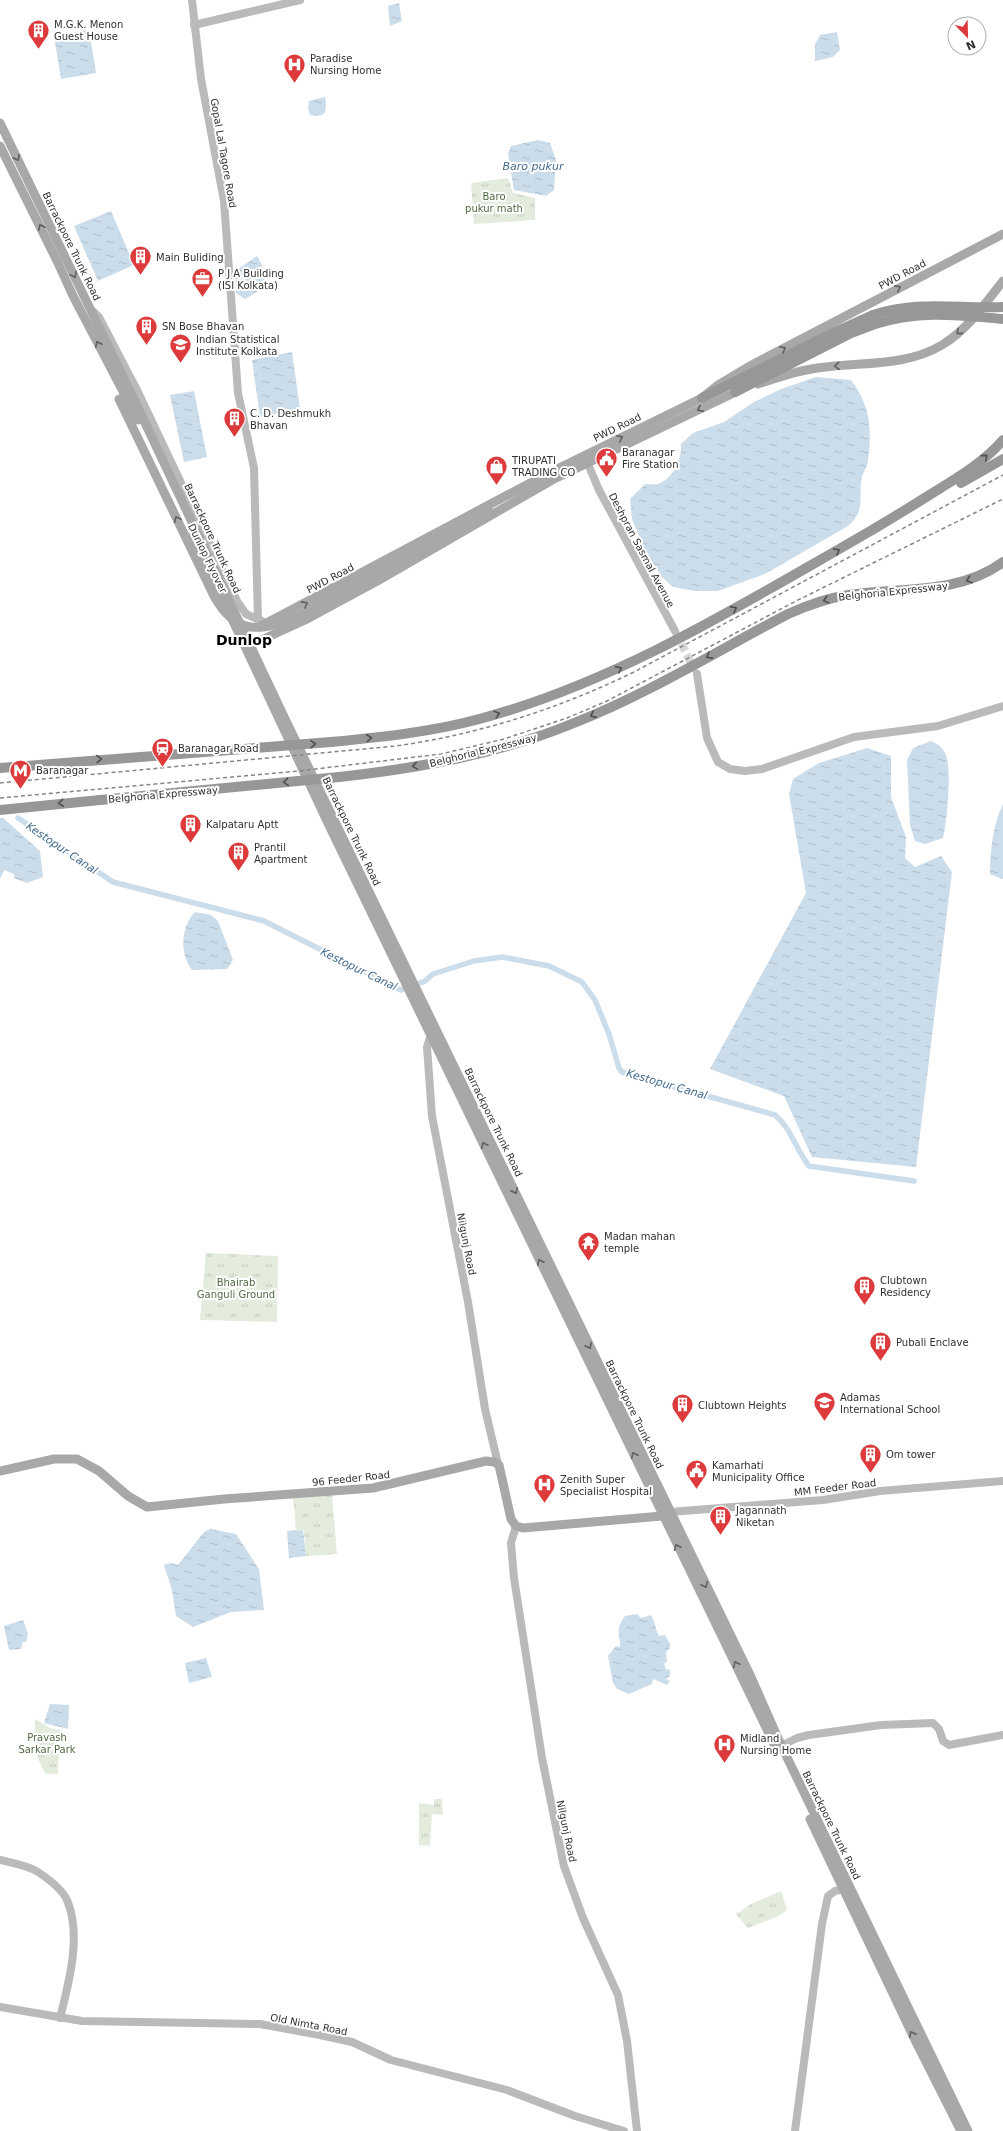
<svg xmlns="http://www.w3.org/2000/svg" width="1003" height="2131" viewBox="0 0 1003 2131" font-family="'DejaVu Sans',sans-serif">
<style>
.grass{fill:url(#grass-tufts)}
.water{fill:url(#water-ripples)}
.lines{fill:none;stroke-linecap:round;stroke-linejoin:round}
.canal{stroke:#cbdceb;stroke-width:5.5}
.secondary-tunnel{stroke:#d6d6d6;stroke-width:8;stroke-dasharray:8 4;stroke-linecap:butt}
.secondary{stroke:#bababa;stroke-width:8}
.primary{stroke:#a8a8a8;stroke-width:9}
.highway{stroke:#979797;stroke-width:10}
.rail{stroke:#858585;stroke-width:1.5;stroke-dasharray:4 3;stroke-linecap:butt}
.primary-bridge{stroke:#a8a8a8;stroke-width:9}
.highway-bridge{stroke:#979797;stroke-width:10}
.oneway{stroke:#606060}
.oneway2{stroke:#4f4f4f}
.labels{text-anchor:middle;stroke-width:4;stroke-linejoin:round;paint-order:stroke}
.poi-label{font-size:10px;fill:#303030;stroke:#fff;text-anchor:start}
.street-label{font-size:10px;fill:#303030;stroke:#fff}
.park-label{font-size:10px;fill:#4f693f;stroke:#fff}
.water-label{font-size:11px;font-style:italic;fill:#416a8e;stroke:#fff}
.district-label{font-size:14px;font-weight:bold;fill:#000;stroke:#fff}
</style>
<defs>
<pattern id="grass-tufts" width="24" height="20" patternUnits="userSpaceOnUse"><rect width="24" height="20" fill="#e4ecde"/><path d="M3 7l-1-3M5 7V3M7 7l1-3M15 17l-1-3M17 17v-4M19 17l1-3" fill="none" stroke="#c4cbbf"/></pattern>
<pattern id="water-ripples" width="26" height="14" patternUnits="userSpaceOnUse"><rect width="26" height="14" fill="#cbdceb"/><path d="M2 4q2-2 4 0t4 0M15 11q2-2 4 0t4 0" fill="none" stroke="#afbdca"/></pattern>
</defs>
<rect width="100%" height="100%" fill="#fff"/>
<!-- grass -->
<g class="grass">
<path d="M508,178L513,193L535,198V220L474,224L471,183Z"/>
<path d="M206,1253L278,1256L277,1322L200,1320Z"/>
<path d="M332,1495L337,1554L306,1556L304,1530H296L293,1498Z"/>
<path d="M35,1719L50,1728L60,1730L58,1774H45L37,1756L34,1754Z"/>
<path d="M434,1799H442L443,1815L432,1814L430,1846L419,1845V1803L433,1805L434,1807Z"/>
<path d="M781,1891L787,1910L779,1916L748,1928L736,1914L751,1904Z"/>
</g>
<!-- water -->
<g class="water">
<path d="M399,3L402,21L390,26L388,6Z"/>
<path d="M89,30L96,73L61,79L54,36Z"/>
<path d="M837,32L840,50L833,57L815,61V44L820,35Z"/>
<path d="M325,97C327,111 327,118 310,115L308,108L309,101Z"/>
<path d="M538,140L550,143L556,160L554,190L546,196L514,190L508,154L511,146Z"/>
<path d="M111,211L134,265L98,281L74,226Z"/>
<path d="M257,256L262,265L265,287L245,299L236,293L235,271Z"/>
<path d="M292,352L300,409L260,417L252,360Z"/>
<path d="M816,377L851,380C871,407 872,429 868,461C867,468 861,475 861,482C859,501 865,511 848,526L765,574L718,591H695L673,587L662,577L647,554L632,519L630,499L645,484C649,484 654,485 658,484C674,478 682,459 681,444L693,433L724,422L754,402L781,389Z"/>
<path d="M194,391L207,457L184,462L170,395Z"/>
<path d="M931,741C938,744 943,748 946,755C952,771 947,821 943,838L925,844L915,841L910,825L907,760L913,748Z"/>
<path d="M867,748L891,756V797L906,837L905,858L915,867L941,856L952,872L916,1167L812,1157L784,1096L710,1069L806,893L789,794L793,779L819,763Z"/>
<path d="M1003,804V879H1002L990,874C990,851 993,824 1003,804Z"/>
<path d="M0,818H3L40,851L43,877L27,883L14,878V874L4,870L0,879Z"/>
<path d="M195,912L211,915L218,921L233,960L227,969L192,970C179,954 181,926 195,912Z"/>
<path d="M210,1529L236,1534L259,1569L264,1610L231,1612L193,1627L176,1616L172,1590L164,1565L171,1563L178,1565L204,1532Z"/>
<path d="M303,1530L306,1556L289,1558L287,1531Z"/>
<path d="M637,1614L641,1618L651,1615C655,1621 655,1629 659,1636L665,1635L670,1644V1648L666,1652L667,1661L664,1664L666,1669L670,1670V1676L666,1679L670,1681L667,1685L653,1679L652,1684L629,1694L617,1689L613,1683L608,1656L616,1646L620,1647C620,1632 615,1630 625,1616Z"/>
<path d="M23,1620L28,1634L26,1642H23L21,1649L9,1650L4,1626Z"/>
<path d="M206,1658L212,1677L189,1683L185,1663Z"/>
<path d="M50,1704L69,1705L68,1729L44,1723Z"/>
</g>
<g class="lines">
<!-- canal -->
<path class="canal" d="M18,818L113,882L264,921L401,990L425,981L433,974L474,961L502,957L549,966L582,982L595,1000L609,1034L619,1068L622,1072L775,1115C791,1128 796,1150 809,1166L914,1181"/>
<!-- secondary-tunnel -->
<path class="secondary-tunnel" d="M676,633L695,671"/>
<!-- secondary -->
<g class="secondary">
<path d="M192,0L201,79L224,201L238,393L254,468L258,620"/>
<path d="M194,25L300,0"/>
<path d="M94,312L99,317L137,390L237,601L246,614L262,621"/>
<path d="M585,457L599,490L675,631"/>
<path d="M697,674L707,738L718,762L730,769L745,771L762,769L854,737L938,726L1003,706"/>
<path d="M432,1031L427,1047L432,1116L468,1302L485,1409L498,1464"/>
<path d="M670,1512L823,1500L880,1491L1003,1481"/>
<path d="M516,1526L511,1543L514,1578L542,1758L564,1866L583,1918L618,1995L627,2041L637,2131"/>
<path d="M777,1748L797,1738L809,1735L881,1725L933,1723L939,1729L943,1741L949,1745L1003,1735"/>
<path d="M0,1860C12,1863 27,1865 38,1872C47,1878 62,1889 67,1900C82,1935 69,1982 60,2018"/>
<path d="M0,2007L82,2021L260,2024L320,2035L352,2042L391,2060L507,2090L575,2116L624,2131"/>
<path d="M795,2131L822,1924L828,1896L835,1891L844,1889"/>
</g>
<!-- primary -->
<g class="primary">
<path d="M0,123L130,391L285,719L751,1677L781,1745L968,2131"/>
<path d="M0,146L58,263L73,296L138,420"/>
<path d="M758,384C780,377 802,369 826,367C865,362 907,366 942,345C967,330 985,304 1003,281"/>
<path d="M193,536L327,821L775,1746"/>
<path d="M261,626L549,473L702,398L718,385L748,367L1003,234"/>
<path d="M246,647L305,620L379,580L552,480L742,389"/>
<path d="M0,1471L54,1459H77L99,1471L128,1496L147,1507L224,1499L373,1488L486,1461L494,1462L499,1465L511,1519L516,1526L523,1528L662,1516L666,1514"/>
<path d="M810,1819L916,2042L961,2131"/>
</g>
<!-- highway -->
<g class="highway">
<path d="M735,392L851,333L875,324"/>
<path d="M702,398L835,332L873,315"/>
<path d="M961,483L1003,459"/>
<path d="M331,742C382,737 433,732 483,718C611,683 726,614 841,548C871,531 901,513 931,494C957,478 983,463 1003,440"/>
<path d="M0,768L268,747"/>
<path d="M339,777C419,768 499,754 574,723C648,694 717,651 788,614C808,605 827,598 849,595C901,587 958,595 1003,562"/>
<path d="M0,810L100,800"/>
</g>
<!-- rail -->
<g class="rail">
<path d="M0,783L396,746C480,734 558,709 634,672L1003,475"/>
<path d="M0,798L299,771L441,754L504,739L567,718L607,701L796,601L1003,499"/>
</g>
<!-- primary-bridge -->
<path class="primary-bridge" d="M119,399L214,596C236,636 262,632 299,616L489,511"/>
<!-- highway-bridge -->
<g class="highway-bridge">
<path d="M873,315C916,300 958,309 1003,307"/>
<path d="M875,324C921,310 956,315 1003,319"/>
<path d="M268,747L331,742"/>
<path d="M100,800L339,777"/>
</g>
</g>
<!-- one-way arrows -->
<defs><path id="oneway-chevron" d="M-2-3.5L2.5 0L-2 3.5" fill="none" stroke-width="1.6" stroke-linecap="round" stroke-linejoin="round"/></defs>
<g class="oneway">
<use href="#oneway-chevron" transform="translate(17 158) rotate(64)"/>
<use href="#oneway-chevron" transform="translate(41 227) rotate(-116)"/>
<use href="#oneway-chevron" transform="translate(74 275) rotate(64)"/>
<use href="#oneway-chevron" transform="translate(898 288) rotate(-28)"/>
<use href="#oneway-chevron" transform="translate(959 332) rotate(139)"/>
<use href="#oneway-chevron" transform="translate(98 344) rotate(-117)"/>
<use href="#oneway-chevron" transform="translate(783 349) rotate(-27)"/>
<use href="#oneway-chevron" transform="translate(837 366) rotate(176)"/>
<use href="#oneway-chevron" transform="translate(700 409) rotate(154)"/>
<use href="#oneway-chevron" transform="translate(620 438) rotate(-26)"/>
<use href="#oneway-chevron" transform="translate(177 519) rotate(-115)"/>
<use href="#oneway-chevron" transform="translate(305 604) rotate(-29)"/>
<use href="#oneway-chevron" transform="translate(484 1145) rotate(-116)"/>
<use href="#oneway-chevron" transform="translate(515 1191) rotate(64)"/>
<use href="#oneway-chevron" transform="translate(540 1262) rotate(-116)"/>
<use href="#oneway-chevron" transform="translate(589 1346) rotate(63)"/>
<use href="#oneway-chevron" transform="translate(634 1455) rotate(-115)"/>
<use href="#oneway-chevron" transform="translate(677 1547) rotate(-116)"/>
<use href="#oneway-chevron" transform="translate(705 1585) rotate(64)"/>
<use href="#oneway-chevron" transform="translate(736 1664) rotate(-117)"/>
<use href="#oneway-chevron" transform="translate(912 2034) rotate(-115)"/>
</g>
<g class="oneway2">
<use href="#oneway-chevron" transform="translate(985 457) rotate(-40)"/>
<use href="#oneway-chevron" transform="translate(837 551) rotate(-30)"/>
<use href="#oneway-chevron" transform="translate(969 580) rotate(161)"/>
<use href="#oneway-chevron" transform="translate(826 600) rotate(165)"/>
<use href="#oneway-chevron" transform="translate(734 609) rotate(-28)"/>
<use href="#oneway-chevron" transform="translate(709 656) rotate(151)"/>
<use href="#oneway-chevron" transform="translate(619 669) rotate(-27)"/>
<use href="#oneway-chevron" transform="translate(497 714) rotate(-16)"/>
<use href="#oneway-chevron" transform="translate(593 715) rotate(156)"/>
<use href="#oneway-chevron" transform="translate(369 738) rotate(-6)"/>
<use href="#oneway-chevron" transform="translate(313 744) rotate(-4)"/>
<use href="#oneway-chevron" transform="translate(99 759) rotate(-4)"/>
<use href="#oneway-chevron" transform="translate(415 766) rotate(171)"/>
<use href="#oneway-chevron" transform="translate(286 782) rotate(175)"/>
<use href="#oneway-chevron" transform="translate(61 803) rotate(174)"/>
</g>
<!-- icons -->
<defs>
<symbol id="building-pin" viewBox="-11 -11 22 30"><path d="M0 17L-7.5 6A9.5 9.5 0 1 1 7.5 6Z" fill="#dd3b3b" stroke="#fff"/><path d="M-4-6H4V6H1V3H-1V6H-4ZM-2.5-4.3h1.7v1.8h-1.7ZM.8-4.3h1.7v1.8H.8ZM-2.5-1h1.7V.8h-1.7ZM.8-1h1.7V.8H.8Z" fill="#fff"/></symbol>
<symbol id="hospital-pin" viewBox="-11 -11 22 30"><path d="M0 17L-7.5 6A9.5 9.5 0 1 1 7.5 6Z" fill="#dd3b3b" stroke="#fff"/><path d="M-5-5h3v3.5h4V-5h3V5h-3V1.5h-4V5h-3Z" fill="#fff"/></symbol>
<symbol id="office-pin" viewBox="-11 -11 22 30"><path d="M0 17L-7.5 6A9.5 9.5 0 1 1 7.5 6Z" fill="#dd3b3b" stroke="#fff"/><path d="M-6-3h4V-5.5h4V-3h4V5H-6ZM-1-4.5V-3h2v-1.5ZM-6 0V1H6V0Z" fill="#fff"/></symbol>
<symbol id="university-pin" viewBox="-11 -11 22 30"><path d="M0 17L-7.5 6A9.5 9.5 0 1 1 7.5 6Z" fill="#dd3b3b" stroke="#fff"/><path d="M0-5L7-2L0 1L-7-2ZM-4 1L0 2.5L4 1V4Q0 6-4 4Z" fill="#fff"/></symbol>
<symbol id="civic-pin" viewBox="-11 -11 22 30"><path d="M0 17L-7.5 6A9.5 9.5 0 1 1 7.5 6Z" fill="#dd3b3b" stroke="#fff"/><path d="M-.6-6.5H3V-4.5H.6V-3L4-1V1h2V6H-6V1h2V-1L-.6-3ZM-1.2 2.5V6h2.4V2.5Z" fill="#fff"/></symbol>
<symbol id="shop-pin" viewBox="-11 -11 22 30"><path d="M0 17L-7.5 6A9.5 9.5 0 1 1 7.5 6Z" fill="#dd3b3b" stroke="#fff"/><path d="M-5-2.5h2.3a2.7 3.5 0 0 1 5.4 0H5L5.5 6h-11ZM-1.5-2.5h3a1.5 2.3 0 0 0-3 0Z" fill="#fff"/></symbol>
<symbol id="station-pin" viewBox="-11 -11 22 30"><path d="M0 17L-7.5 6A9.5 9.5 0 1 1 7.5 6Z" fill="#dd3b3b" stroke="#fff"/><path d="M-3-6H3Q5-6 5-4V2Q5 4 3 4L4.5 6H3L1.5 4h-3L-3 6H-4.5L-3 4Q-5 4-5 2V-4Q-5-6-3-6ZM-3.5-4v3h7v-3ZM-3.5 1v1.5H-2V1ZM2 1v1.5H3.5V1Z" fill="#fff"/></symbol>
<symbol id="metro-pin" viewBox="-11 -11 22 30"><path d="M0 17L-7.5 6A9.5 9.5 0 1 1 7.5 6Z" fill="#dd3b3b" stroke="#fff"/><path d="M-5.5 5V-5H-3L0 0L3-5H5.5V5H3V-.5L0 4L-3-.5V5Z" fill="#fff"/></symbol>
<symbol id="temple-pin" viewBox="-11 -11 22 30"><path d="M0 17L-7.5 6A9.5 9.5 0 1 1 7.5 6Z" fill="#dd3b3b" stroke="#fff"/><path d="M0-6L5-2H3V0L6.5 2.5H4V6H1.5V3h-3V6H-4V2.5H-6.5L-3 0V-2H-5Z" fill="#fff"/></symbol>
<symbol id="school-pin" viewBox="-11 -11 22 30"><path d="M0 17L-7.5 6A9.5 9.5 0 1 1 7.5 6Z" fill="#dd3b3b" stroke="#fff"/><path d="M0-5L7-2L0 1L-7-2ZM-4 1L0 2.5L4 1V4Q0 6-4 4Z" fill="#fff"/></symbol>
</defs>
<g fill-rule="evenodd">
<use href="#building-pin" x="26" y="18" width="25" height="34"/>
<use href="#hospital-pin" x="282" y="52" width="25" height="34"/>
<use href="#building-pin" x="128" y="244" width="25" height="34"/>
<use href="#office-pin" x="190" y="266" width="25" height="34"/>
<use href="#building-pin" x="134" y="314" width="25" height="34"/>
<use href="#university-pin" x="168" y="332" width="25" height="34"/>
<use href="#building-pin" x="222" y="406" width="25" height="34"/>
<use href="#civic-pin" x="594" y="446" width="25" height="34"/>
<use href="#shop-pin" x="484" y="454" width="25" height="34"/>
<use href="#station-pin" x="150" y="736" width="25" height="34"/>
<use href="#metro-pin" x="8" y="758" width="25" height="34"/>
<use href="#building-pin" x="178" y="812" width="25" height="34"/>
<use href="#building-pin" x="226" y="840" width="25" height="34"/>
<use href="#temple-pin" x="576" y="1230" width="25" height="34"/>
<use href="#building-pin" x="852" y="1274" width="25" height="34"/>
<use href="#building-pin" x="868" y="1330" width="25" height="34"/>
<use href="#school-pin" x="812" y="1390" width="25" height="34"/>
<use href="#building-pin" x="670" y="1392" width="25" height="34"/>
<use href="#building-pin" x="858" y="1442" width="25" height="34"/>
<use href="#civic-pin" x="684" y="1458" width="25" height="34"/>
<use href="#hospital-pin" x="532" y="1472" width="25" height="34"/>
<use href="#building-pin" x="708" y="1504" width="25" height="34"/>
<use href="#hospital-pin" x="712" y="1732" width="25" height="34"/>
</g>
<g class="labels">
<!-- poi labels -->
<g class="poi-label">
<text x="54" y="28">M.G.K. Menon<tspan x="54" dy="12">Guest House</tspan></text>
<text x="310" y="62">Paradise<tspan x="310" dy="12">Nursing Home</tspan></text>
<text x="156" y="261">Main Buliding</text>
<text x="218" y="277">P J A Building<tspan x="218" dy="12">(ISI Kolkata)</tspan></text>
<text x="162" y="330">SN Bose Bhavan</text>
<text x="196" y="343">Indian Statistical<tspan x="196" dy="12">Institute Kolkata</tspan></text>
<text x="250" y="417">C. D. Deshmukh<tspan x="250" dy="12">Bhavan</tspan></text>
<text x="622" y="456">Baranagar<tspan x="622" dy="12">Fire Station</tspan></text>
<text x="512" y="464">TIRUPATI<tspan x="512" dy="12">TRADING CO</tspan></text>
<text x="178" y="752">Baranagar Road</text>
<text x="36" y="774">Baranagar</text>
<text x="206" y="828">Kalpataru Aptt</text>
<text x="254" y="851">Prantil<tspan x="254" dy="12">Apartment</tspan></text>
<text x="604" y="1240">Madan mahan<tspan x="604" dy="12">temple</tspan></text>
<text x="880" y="1284">Clubtown<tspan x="880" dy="12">Residency</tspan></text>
<text x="896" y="1346">Pubali Enclave</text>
<text x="840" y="1401">Adamas<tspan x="840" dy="12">International School</tspan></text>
<text x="698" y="1409">Clubtown Heights</text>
<text x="886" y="1458">Om tower</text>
<text x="712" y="1469">Kamarhati<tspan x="712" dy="12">Municipality Office</tspan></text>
<text x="560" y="1483">Zenith Super<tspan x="560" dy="12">Specialist Hospital</tspan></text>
<text x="736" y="1514">Jagannath<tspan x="736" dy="12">Niketan</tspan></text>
<text x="740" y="1742">Midland<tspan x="740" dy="12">Nursing Home</tspan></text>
</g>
<!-- street labels -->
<g class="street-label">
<text transform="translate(224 153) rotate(80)" y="4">Gopal Lal Tagore Road</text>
<text transform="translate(72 246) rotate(64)" y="4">Barrackpore Trunk Road</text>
<text transform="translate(902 274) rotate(-28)" y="4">PWD Road</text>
<text transform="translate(617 427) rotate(-26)" y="4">PWD Road</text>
<text transform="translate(213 538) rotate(65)" y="4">Barrackpore Trunk Road</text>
<text transform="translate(642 550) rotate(62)" y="4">Deshpran Sasmal Avenue</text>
<text transform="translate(208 558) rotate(64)" y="4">Dunlop Flyover</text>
<text transform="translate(330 578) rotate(-28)" y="4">PWD Road</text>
<text transform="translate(893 591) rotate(-6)" y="4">Belghoria Expressway</text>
<text transform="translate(483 750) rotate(-14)" y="4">Belghoria Expressway</text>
<text transform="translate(163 794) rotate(-5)" y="4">Belghoria Expressway</text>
<text transform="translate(352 831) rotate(64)" y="4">Barrackpore Trunk Road</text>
<text transform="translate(494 1122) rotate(64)" y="4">Barrackpore Trunk Road</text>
<text transform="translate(467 1244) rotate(79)" y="4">Nilgunj Road</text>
<text transform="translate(635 1414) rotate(64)" y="4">Barrackpore Trunk Road</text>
<text transform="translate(351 1478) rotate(-6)" y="4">96 Feeder Road</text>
<text transform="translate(835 1487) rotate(-7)" y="4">MM Feeder Road</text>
<text transform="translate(832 1825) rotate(64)" y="4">Barrackpore Trunk Road</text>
<text transform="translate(567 1831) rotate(78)" y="4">Nilgunj Road</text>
<text transform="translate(309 2024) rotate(11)" y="4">Old Nimta Road</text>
</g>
<!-- park labels -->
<g class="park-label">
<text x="494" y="200">Baro<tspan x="494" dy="12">pukur math</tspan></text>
<text x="236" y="1286">Bhairab<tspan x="236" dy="12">Ganguli Ground</tspan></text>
<text x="47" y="1741">Pravash<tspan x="47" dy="12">Sarkar Park</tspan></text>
</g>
<!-- water labels -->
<g class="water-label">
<text x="533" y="170">Baro pukur</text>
<text transform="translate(62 848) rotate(34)" y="4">Kestopur Canal</text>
<text transform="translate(359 969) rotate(26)" y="4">Kestopur Canal</text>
<text transform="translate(667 1084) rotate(16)" y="4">Kestopur Canal</text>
</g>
<!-- district labels -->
<g class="district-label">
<text x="244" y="645">Dunlop</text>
</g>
</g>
<!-- north arrow -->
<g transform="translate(967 36) rotate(157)"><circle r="19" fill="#ffffff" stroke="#acacac"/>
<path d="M0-3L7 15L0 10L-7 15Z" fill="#dd3b3b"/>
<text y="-6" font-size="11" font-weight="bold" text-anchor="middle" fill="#303030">N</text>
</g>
</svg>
